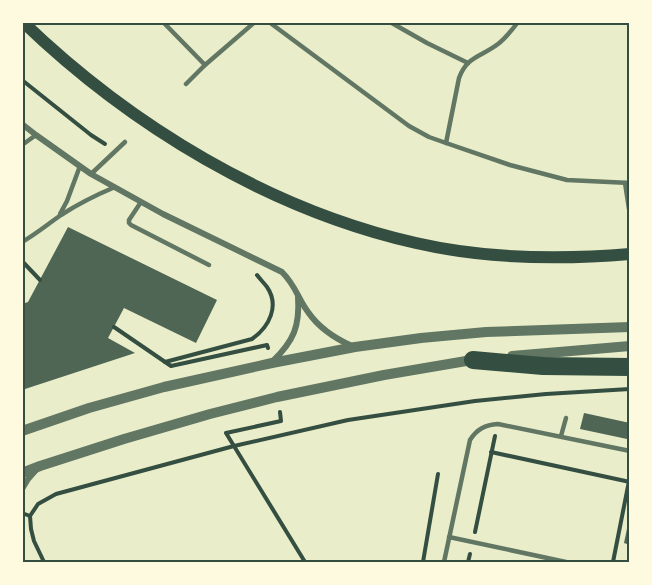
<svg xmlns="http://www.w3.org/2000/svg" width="652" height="585" viewBox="0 0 652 585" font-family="'IBM Plex Serif',serif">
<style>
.building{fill:#4f6655}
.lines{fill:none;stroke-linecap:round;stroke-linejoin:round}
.path{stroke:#344e41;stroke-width:4}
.service{stroke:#617663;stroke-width:4.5}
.minor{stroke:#617663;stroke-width:6}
.tertiary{stroke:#617663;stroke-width:10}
.secondary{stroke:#344e41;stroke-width:12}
.motorway{stroke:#344e41;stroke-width:18}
.neatline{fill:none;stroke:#344e41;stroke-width:2}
</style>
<rect width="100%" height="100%" fill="#e9edc9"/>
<!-- building -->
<g class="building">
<path d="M68,227L217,300L196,343L124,308L108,338L135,353L22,390V304L28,302Z"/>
<path d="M584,413L630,423L627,439L580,429Z"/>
<path d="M628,524H630V545L624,543Z"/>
</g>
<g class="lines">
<!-- path -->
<g class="path">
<path d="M22,80L91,135L105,144"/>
<path d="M22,261L40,280"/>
<path d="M114,327L171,366L267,345L268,348"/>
<path d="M165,362L252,339C269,327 280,306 267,287C264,283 260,279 257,275"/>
<path d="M280,412L281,421L226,433L305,562"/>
<path d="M491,452L630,482"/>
<path d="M22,513L30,516"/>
<path d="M475,532L495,436"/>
<path d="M44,562L34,541L31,529L30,516L38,504L56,494L234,446L348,420L475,401L546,394L630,389"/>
<path d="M423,562L438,474"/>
<path d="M468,562L470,554"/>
<path d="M613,562L630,476"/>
</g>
<!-- service -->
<g class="service">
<path d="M163,22L205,65"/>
<path d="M269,22L409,126L429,137L446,143L510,165L567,180L630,183"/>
<path d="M390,22L427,43L468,63"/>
<path d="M186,84L205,65L255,22"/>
<path d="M446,143L459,78C467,56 481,57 498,44C506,38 512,30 518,22"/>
<path d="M22,145L36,135"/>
<path d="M91,174L125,142"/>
<path d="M625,183L629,209"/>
<path d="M141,202L129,220V223L131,225L209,265"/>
<path d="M60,214L67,201L80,166"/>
<path d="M22,242C36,234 48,224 61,215C78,204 96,195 115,187"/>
<path d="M561,436L566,418"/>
<path d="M449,537L566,562"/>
<path d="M444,562L470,440C477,429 485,425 498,424L630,451"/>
</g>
<!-- minor -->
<g class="minor">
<path d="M22,124L36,135L91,174L163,214L282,272C296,286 297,297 308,312C319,328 334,338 352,346"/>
<path d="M272,362C294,341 300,326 298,296"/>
<path d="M22,489L28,479L36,470"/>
</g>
<!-- tertiary -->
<g class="tertiary">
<path d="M512,356L630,346"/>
<path d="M22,431L89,408L164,387L272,363L355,347L421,338L486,332L630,327"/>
<path d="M22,473L40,466L124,439L210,414L277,397L384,375L478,359"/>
</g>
<!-- secondary -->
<path class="secondary" d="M23,22C131,126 270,210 416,243C486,259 559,260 630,254"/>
<!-- motorway -->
<path class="motorway" d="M473,360L543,366L630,367"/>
</g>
<!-- border -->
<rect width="652" height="585" fill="none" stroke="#fefae0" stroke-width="48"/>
<rect x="24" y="24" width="604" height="537" class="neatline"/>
</svg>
